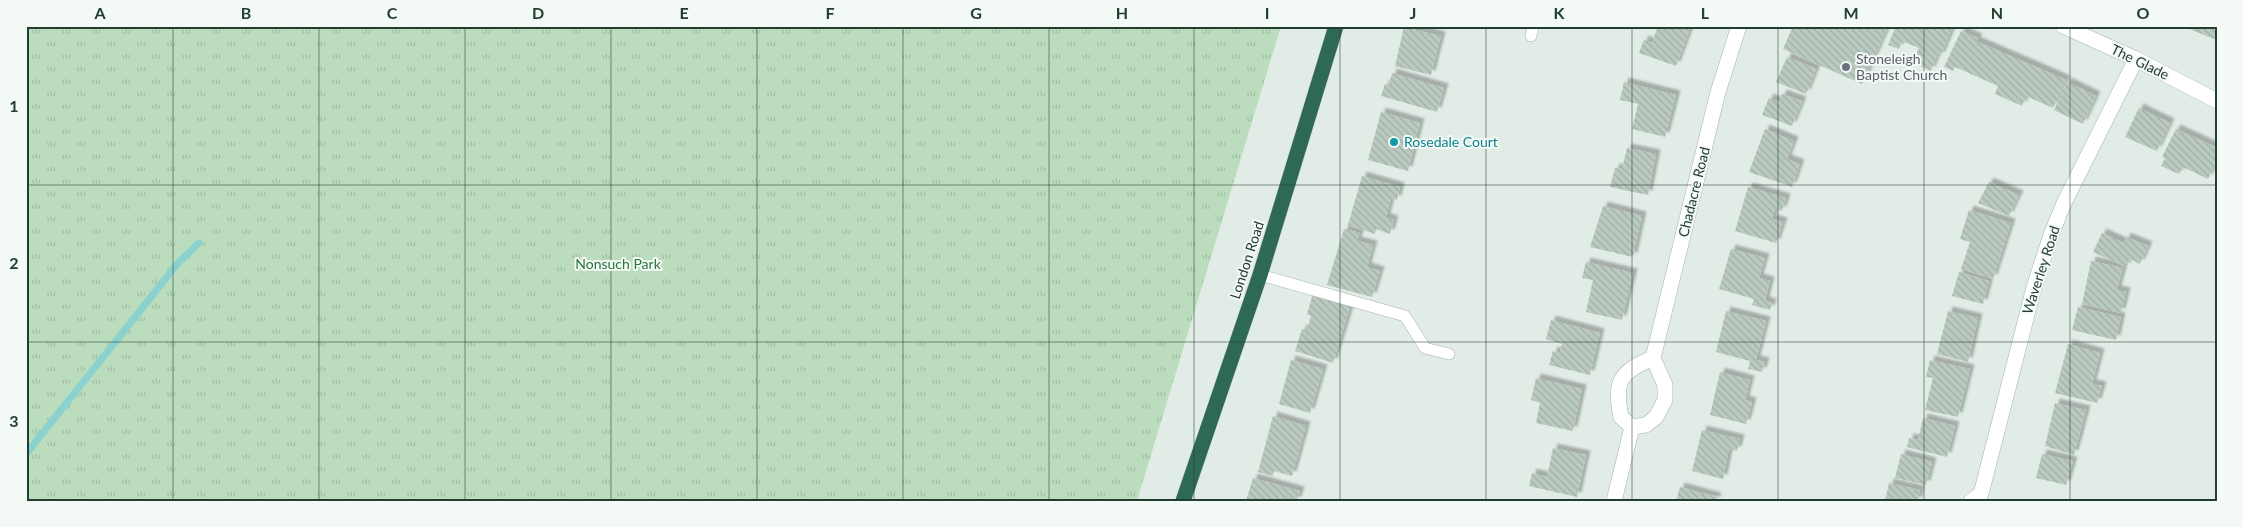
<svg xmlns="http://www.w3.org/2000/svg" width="2243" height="527" viewBox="0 0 2243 527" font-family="Lato,sans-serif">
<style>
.park{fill:url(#park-tufts)}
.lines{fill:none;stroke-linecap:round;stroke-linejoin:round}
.stream{stroke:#8bd1cf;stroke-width:7}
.building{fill:url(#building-back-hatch);filter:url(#shadow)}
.lane-casing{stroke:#a5b4ac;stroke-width:12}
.street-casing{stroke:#a5b4ac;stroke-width:16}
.highway-casing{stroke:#c1c9c5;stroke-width:16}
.lane{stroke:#fff;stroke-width:11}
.street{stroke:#fff;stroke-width:15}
.highway{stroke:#2e6953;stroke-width:15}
.grid{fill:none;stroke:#223d31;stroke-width:1;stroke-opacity:0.55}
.worship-dot{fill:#6b7280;stroke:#f3f9f5;stroke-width:2}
.culture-dot{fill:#0f9aa8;stroke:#f3f9f5;stroke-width:2}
.labels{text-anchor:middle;stroke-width:4;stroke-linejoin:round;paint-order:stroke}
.worship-label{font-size:14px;fill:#5b616d;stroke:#f3f9f5;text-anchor:start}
.street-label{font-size:14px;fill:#223d31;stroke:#f3f9f5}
.culture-label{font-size:14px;fill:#0d838f;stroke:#f3f9f5;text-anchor:start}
.park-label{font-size:14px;fill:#2d743b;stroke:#f3f9f5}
.neatline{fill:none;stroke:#223d31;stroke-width:2}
.grid-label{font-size:16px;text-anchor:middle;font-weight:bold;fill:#223d31}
</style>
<defs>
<pattern id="park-tufts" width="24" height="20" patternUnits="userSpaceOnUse" patternTransform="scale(1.25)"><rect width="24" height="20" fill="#bbddbe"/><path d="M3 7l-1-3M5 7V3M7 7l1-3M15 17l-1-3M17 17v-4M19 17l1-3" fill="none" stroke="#a0bfa4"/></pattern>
<pattern id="building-back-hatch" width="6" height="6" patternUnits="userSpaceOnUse" patternTransform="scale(1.25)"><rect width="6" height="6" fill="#bacac1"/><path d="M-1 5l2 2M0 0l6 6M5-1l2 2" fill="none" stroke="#a0aea6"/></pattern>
<filter id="shadow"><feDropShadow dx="4.5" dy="-4.5" stdDeviation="1" flood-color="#0004"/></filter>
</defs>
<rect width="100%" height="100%" fill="#e2ece6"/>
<!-- park -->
<path class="park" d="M26,26H1281L1137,501H26Z"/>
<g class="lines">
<!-- stream -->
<path class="stream" d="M26,454L178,263L199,243"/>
</g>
<!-- building -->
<g class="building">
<path d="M1658,26H1691L1676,66L1639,53L1644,40L1652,43Z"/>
<path d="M1793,26H1888L1862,84L1783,49Z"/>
<path d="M1896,26H1951L1953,27L1940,57L1937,55L1931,71L1912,62L1919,48L1902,41L1899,49L1888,45Z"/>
<path d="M2184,26H2217V40L2194,31Z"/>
<path d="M1404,27L1441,36L1431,75L1395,66Z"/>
<path d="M1961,31L1978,38L1976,41L2066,80L2053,108L2026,96L2022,106L1995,94L1998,86L1955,67L1953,71L1944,67Z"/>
<path d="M1787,57L1816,69L1806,94L1776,82Z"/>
<path d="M1392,73L1444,88L1437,112L1381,96L1385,84L1389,85Z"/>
<path d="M1624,82L1676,95L1665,137L1632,129L1638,104L1620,100Z"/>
<path d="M2067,82L2096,96L2083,124L2054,110Z"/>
<path d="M1782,94L1802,101L1792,126L1762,115L1769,98L1779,102Z"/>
<path d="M2139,108L2170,123L2157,151L2125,137Z"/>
<path d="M1381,112L1420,123L1408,171L1368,160Z"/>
<path d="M1765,129L1794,141L1787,159L1800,164L1792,187L1749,172Z"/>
<path d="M2176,129L2217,148V160L2208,179L2183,167L2179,174L2161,166L2165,158L2162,157Z"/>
<path d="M1627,148L1656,154L1648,195L1610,187L1615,168L1622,169Z"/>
<path d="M1362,176L1400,187L1397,200L1391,198L1386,218L1394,220L1390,234L1376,229L1375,234L1348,225Z"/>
<path d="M1989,182L2019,195L2009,216L1978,203Z"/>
<path d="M1748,187L1786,198L1782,211L1775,209L1772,219L1783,222L1776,243L1735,231Z"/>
<path d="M1603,206L1642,216L1633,257L1590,247Z"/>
<path d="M1969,210L2011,223L1993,279L1961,269L1970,242L1960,239Z"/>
<path d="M1344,229L1360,233L1357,241L1373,245L1367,267L1380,271L1372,297L1327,285Z"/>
<path d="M2102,233L2124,243L2126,237L2148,246L2140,264L2130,259L2126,267L2093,252Z"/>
<path d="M1731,249L1765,258L1759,278L1770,281L1765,301L1772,303L1770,310L1752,305L1754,299L1719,289Z"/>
<path d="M2091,261L2123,268L2117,290L2126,292L2121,313L2082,304Z"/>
<path d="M1586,262L1633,273L1622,320L1586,312L1593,280L1582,278Z"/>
<path d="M1959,272L1989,281L1983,304L1952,296Z"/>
<path d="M1313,293L1351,304L1333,363L1295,351L1302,329L1307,330L1311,316L1307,314Z"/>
<path d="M2078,307L2121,317L2116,340L2072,330Z"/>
<path d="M1726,311L1766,321L1756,360L1765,362L1762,372L1748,369L1750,361L1716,352Z"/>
<path d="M1948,311L1978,318L1968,362L1937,354Z"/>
<path d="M1551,320L1600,333L1590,375L1549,365L1553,351L1560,353L1562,344L1546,339Z"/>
<path d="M2068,344L2100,353L2092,384L2102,386L2097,403L2055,393Z"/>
<path d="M1291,360L1323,369L1310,413L1279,404Z"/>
<path d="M1930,360L1970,369L1958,417L1925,410L1933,378L1926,377Z"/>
<path d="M1720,372L1750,380L1745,400L1752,402L1746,424L1710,415Z"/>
<path d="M1536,378L1582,389L1573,431L1536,423L1540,403L1531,400Z"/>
<path d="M2055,403L2086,410L2074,455L2045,446Z"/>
<path d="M1273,416L1306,426L1292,476L1274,471L1273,476L1258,472Z"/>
<path d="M1923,418L1955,426L1947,457L1907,447L1909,438L1918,440Z"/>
<path d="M1702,430L1740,439L1737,451L1729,449L1723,479L1692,471Z"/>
<path d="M1553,448L1586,455L1577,497L1529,486L1532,473L1547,477Z"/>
<path d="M1901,454L1932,462L1926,485L1895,478Z"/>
<path d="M2042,454L2073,461L2066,485L2036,478Z"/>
<path d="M1253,478L1300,491L1297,501H1246Z"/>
<path d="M1889,483L1920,490L1918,501H1885Z"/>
<path d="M1680,487L1717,497L1716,501H1676Z"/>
</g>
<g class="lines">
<defs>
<g id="lane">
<path d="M1531,36L1533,26"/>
<path d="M1260,275L1405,316L1425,348L1449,354"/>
</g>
<g id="street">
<path d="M2063,26L2136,59L2217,101"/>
<path d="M1653,358C1619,372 1614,382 1621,417L1632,427L1646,425L1656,417L1665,400V385L1653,358L1718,92L1739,26"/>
<path d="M1614,501L1632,427"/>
<path d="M1971,501L1981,494L2034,287L2051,235L2064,203L2136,59"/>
</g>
<path id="highway" d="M1183,501L1260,275L1336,26"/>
</defs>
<!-- lane casing -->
<use href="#lane" class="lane-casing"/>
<!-- street casing -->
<use href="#street" class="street-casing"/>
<!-- highway casing -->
<use href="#highway" class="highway-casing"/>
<!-- lane -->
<use href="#lane" class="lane"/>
<!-- street -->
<use href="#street" class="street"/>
<!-- highway -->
<use href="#highway" class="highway"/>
</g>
<!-- grid -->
<path class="grid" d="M173,26V501M319,26V501M465,26V501M611,26V501M757,26V501M903,26V501M1049,26V501M1194,26V501M1340,26V501M1486,26V501M1632,26V501M1778,26V501M1924,26V501M2070,26V501M26,185H2217M26,342H2217"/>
<!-- markers -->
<circle class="worship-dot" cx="1846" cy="67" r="5"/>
<circle class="culture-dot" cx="1394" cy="142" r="5"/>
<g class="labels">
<!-- worship labels -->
<g class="worship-label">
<text x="1856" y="64">Stoneleigh<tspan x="1856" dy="16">Baptist Church</tspan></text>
</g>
<!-- street labels -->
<g class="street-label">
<text transform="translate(2140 62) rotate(26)" y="5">The Glade</text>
<text transform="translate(1694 192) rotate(-76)" y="5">Chadacre Road</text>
<text transform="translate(1247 260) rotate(-72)" y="5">London Road</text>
<text transform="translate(2041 270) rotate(-72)" y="5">Waverley Road</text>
</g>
<!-- culture labels -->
<g class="culture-label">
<text x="1404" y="147">Rosedale Court</text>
</g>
<!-- park labels -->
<g class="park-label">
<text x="618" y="269">Nonsuch Park</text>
</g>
</g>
<!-- border -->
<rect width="2243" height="527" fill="none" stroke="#f3f9f5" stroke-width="55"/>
<rect x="28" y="28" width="2188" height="472" class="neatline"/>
<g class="grid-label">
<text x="100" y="19">A</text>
<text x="246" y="19">B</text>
<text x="392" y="19">C</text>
<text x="538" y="19">D</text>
<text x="684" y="19">E</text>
<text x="830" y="19">F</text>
<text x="976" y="19">G</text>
<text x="1122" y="19">H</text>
<text x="1267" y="19">I</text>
<text x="1413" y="19">J</text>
<text x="1559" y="19">K</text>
<text x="1705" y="19">L</text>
<text x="1851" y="19">M</text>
<text x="1997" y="19">N</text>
<text x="2143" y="19">O</text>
<text x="14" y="112">1</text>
<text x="14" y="269">2</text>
<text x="14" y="427">3</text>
</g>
</svg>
